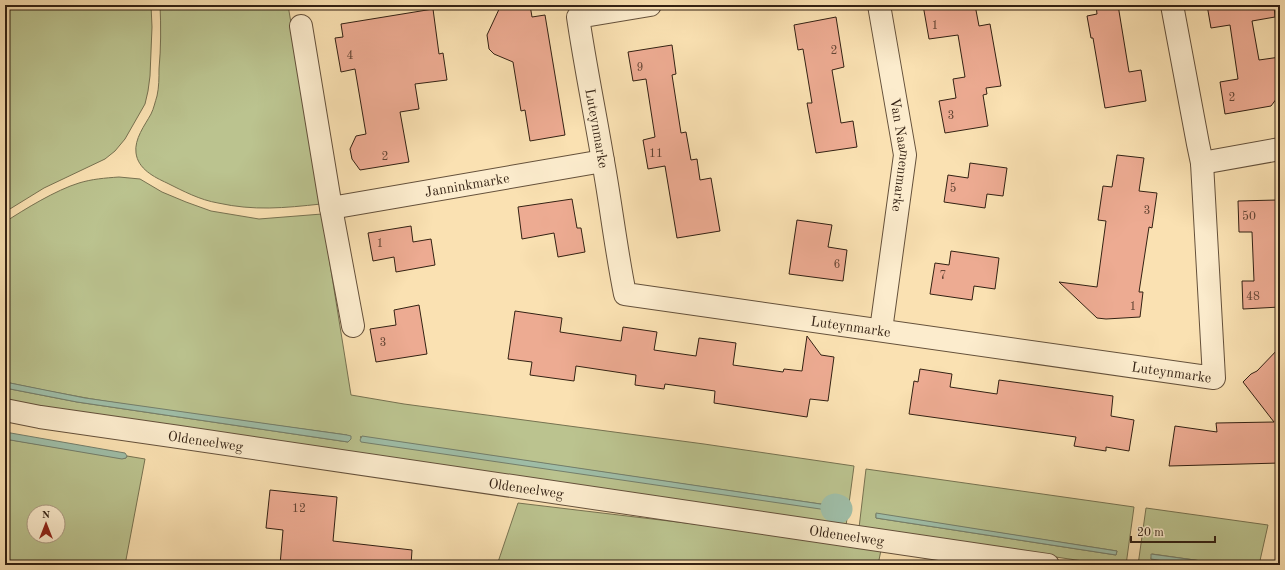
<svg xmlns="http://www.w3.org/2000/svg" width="1285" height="570" viewBox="0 0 1285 570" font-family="'Old Standard TT',serif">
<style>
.green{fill:#bbc38f;stroke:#777251;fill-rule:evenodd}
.water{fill:#9fbea8;stroke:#747f6c}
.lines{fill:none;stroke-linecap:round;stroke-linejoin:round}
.canal{stroke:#9fbea8;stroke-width:29}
.building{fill:#edab92;stroke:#332113}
.minor-casing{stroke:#65513b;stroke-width:24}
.minor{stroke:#fceccd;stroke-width:22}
.labels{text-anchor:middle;stroke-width:3;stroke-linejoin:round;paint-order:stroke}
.number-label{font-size:12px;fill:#624433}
.street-label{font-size:14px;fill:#332113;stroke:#fceccd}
</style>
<rect width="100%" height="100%" fill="#fae1b2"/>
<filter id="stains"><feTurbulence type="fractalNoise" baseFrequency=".005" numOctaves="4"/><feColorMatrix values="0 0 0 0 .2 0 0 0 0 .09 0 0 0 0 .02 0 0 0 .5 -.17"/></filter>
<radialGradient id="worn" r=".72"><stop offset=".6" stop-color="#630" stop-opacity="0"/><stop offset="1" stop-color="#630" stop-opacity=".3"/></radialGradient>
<!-- green -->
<g class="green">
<path d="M5,5H151L152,27L150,76L148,91L145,104L125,139L115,151L105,159L44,188L5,212Z"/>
<path d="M160,5H288L321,204C284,208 254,211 218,203C200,200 183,191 167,183C154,177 138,169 136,153C134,139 145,125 151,114C154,108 155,102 157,96C159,87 159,78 159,69C161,48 161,26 160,5Z"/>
<path d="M119,177L140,179L162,192L186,202L211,211L259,219L322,214L351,395L404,404L704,444L854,466L846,526L5,403V388L77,402L348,442L351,439L347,435C233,419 117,407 5,382V222C25,209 56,190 79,183C92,179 105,178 119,177ZM360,437H362L834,506L835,510Z"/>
<path d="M5,439L122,458H126L127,456L145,459L125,565H5ZM34,512H58V536H34Z"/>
<path d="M866,469L1134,507L1126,565H1110L859,528ZM876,514L1117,551L1116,555L876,518Z"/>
<path d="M518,503L803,537L881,550L878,565H497Z"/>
<path d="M1146,508L1268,525L1259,565H1216V563L1152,554L1151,559L1191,565H1138Z"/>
</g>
<!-- water -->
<g class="water">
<path d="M5,382L85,398L198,414L347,435L351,436V439L348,442L77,402L5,388Z"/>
<path d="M5,432L125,453L127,456L126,458L122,459L16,441L5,439Z"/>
<path d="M362,436L834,506L835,510L834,511L361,442L360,440Z"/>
<path d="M876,513L1117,551L1116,555L876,518Z"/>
<path d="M1151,554L1216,563V565H1191L1151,559Z"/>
</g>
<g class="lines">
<!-- canal -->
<path class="canal" d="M835,508L838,509"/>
</g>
<!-- building -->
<g class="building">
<path d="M501,5H530L532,17L545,15L565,135L530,141L525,110L521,111L513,62L494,54L489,49L487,35Z"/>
<path d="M923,5H975L979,26L990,24L1001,86L986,88L987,94L983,95L988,126L945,133L939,101L956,98L953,79L965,77L958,35L929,39Z"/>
<path d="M1096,5H1118L1129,72L1141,70L1146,101L1105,108L1093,38H1091L1087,16L1097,14Z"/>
<path d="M1207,5H1274L1275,17L1252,21L1259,60L1280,57V94L1271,106L1225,114L1220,82L1238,79L1230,25L1211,28Z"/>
<path d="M433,9L439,54L443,53L447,80L415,84L419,109L400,112L409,162L360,170L352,159L350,149L356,136L366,134L355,69L341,72L335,38L343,37L341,24Z"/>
<path d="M836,17L844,67L832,70L841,123L853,121L857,147L816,153L807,103H812L803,49L798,50L794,25Z"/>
<path d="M672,45L676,74L672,75L681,133L686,132L691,160L697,159L700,180L711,178L720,231L677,238L665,166L648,169L643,140L655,137L646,79L633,81L628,52Z"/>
<path d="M1117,155L1144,158L1139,191L1157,193L1152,228L1149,227L1139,292H1143L1140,317L1106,319L1097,318L1059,282L1097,287L1106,221L1098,220L1103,186L1112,187Z"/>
<path d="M970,163L1007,168L1003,196L987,194L985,208L944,202L948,175L968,178Z"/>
<path d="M572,199L577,228H581L585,252L558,257L554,233L522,239L518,207Z"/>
<path d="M1277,200V205H1280V307L1243,309L1242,281H1254L1252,232H1239L1238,201Z"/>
<path d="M797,220L832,225L828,247L847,250L843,281L789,274Z"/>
<path d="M411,226L413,242L431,239L435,265L396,272L394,257L373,261L368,233Z"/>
<path d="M951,251L999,258L995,289L974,286L972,300L930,294L935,263L949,265Z"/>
<path d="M419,305L427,354L376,362L370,329L396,325L394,310Z"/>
<path d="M515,311L562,318L560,332L621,341L623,327L657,332L654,350L696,356L699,338L736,343L733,365L783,372L784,369L802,371L807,336L821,355L834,357L828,401L810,399L807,417L714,403L715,391L665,384L664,389L635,385L636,375L576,366L574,381L530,375L532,362L508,359Z"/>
<path d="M1280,347V407L1278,406L1280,463L1169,466L1175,426L1217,432L1216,423L1274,422L1243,382L1251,374L1257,371Z"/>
<path d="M920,369L952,374L950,387L997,394L999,380L1113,396L1111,416L1134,420L1129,451L1106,447V451L1074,446L1076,437L909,414L914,381L918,382Z"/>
<path d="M270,490L337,497L333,541L412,550L411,565H280L283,530L266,528Z"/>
</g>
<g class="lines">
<defs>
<g id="minor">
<path id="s1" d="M650,5L578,17C585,65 595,113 603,161C611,205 616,250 625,294L1214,378L1202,163L1198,144L1172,5"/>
<path id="s2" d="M879,5L905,155L881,330"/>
<path d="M301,26L331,208L353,326"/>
<path d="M1202,163L1280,149"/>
<path id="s3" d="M331,208L603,161"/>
<path id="s4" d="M5,410L40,417L179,437L1048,565"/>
</g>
</defs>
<!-- minor casing -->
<use href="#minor" class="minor-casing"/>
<!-- minor -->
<use href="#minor" class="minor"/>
</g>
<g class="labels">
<!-- number labels -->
<g class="number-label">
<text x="935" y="29">1</text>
<text x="834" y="54">2</text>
<text x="350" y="59">4</text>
<text x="640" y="71">9</text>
<text x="1232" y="101">2</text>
<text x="951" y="119">3</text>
<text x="656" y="157">11</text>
<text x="385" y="160">2</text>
<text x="953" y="192">5</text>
<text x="1147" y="214">3</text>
<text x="1249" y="220">50</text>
<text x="380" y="247">1</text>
<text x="837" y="268">6</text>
<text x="943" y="279">7</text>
<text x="1253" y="300">48</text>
<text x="1133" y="310">1</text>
<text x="383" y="346">3</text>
<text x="299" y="512">12</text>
</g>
<!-- street labels -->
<g class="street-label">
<text dy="5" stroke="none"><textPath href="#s1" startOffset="186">Luteynmarke</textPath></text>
<text dy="5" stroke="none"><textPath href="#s2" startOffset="152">Van Naamenmarke</textPath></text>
<text dy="5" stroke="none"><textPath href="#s3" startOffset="138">Janninkmarke</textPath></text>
<text dy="5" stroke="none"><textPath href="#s1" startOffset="582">Luteynmarke</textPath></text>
<text dy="5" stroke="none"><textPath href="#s1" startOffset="906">Luteynmarke</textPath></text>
<text dy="5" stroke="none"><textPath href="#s4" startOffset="203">Oldeneelweg</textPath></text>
<text dy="5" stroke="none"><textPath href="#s4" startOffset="527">Oldeneelweg</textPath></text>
<text dy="5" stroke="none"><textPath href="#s4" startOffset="851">Oldeneelweg</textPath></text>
</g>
</g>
<!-- margin -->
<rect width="1285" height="570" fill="none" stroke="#fae1b2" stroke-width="20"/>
<rect x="6" y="6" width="1273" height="558" fill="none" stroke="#332113" stroke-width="2"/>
<rect x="10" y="10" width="1265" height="550" fill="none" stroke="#332113"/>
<!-- north arrow -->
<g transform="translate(46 524)"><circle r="19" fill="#fceccd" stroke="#ac9b83"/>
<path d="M0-3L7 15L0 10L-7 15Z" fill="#8f2418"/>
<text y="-6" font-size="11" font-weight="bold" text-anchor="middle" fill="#332113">N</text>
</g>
<!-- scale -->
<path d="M1131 536v6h84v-6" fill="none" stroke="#332113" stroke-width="2"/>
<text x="1137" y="536" font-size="12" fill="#332113" stroke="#fceccd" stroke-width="3" paint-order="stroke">20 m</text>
<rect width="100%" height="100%" filter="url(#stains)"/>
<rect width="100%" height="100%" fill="url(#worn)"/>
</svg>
